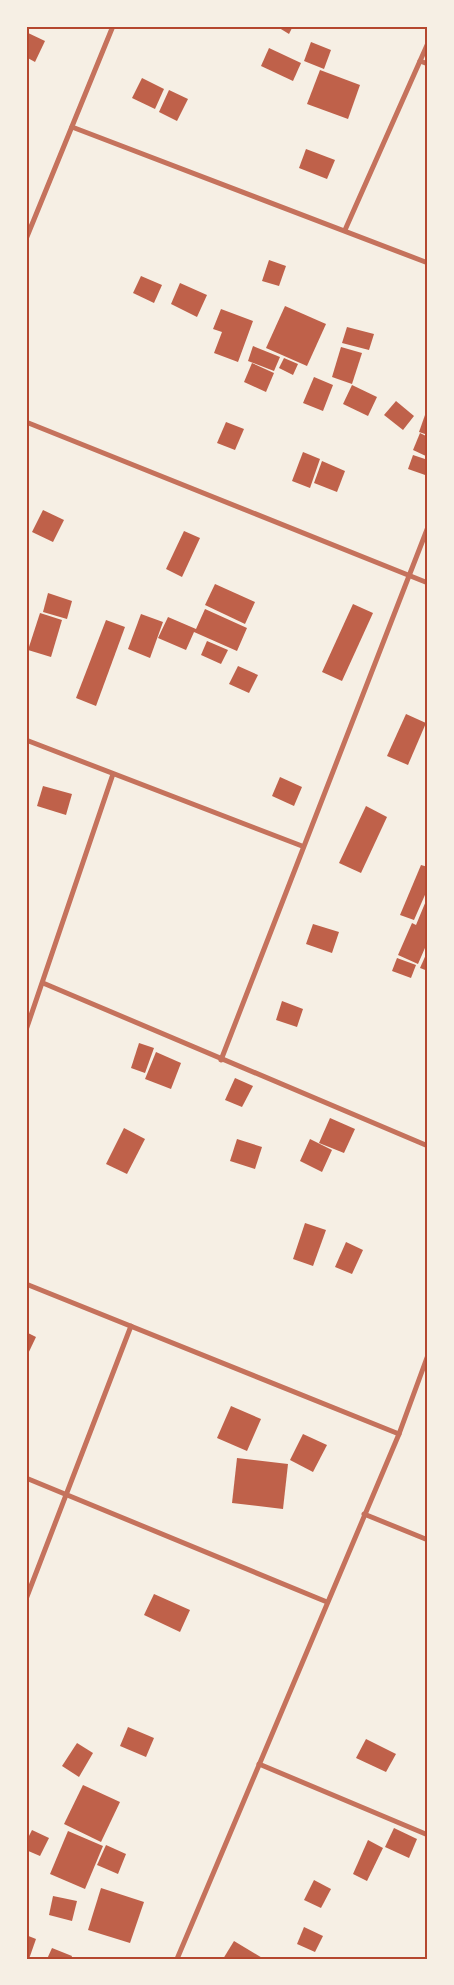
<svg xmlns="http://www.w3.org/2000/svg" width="454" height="1985" viewBox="0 0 454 1985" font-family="'Public Sans',sans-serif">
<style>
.building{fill:#bf614a}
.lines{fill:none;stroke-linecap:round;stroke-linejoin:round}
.minor{stroke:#c5725c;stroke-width:5}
.neatline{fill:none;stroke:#b5482f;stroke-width:2}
</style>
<rect width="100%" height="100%" fill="#f6efe4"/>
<!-- building -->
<g class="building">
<path d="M276,26H293L289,34Z"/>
<path d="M26,32L45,41L35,62L26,57Z"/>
<path d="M311,42L331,50L324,69L304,61Z"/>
<path d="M269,48L301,63L293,81L261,66Z"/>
<path d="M320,70L360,85L348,119L307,104Z"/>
<path d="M142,78L164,89L155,109L132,98Z"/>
<path d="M169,90L188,99L177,121L159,112Z"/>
<path d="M306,149L335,160L327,179L299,168Z"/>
<path d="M269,260L286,266L279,286L262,281Z"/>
<path d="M141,276L162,285L154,303L133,293Z"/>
<path d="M180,283L207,295L197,317L171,304Z"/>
<path d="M285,306L326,324L307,366L266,348Z"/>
<path d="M221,309L253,321L238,362L214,353L222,332L213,329Z"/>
<path d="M347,327L374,334L369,350L342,343Z"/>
<path d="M253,346L280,357L274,371L248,361Z"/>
<path d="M341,347L362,353L352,384L332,377Z"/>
<path d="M284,358L298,364L293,375L279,368Z"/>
<path d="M252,363L274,373L266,392L244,382Z"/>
<path d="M314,377L333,385L323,411L303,403Z"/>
<path d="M352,385L377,397L368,416L343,404Z"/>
<path d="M396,401L414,416L403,430L384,415Z"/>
<path d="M425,415L428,416V435L419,432Z"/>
<path d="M226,422L244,429L235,450L217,443Z"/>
<path d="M420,433L428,437V457L413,450Z"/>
<path d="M303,452L320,459L310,488L292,481Z"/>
<path d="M413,455L428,460V476L408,469Z"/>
<path d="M322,461L345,471L337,492L314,483Z"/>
<path d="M43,510L64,520L53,542L32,532Z"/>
<path d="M184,531L200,538L182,577L166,569Z"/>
<path d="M215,584L255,602L245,624L205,605Z"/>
<path d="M48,593L72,601L67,619L43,612Z"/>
<path d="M353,604L373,613L342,681L322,672Z"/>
<path d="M205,609L247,628L237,651L194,632L186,650L158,638L168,617L196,629Z"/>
<path d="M40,613L62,620L51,657L28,650Z"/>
<path d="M141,614L163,622L150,658L128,649Z"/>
<path d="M106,620L125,627L96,706L76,698Z"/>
<path d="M207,641L228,650L221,664L201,655Z"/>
<path d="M238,666L258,675L249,693L229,684Z"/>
<path d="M406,714L426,723L408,765L387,756Z"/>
<path d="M280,777L302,787L294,806L272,796Z"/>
<path d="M43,786L72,794L66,815L37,806Z"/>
<path d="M366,806L387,817L361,873L339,863Z"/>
<path d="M421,865L428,867V888L414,920L400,915Z"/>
<path d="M428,896V941L418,964L398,955L412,923L416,925Z"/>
<path d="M313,924L339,932L332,953L306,944Z"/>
<path d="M428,950V971L420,968Z"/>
<path d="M397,958L416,965L411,978L392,971Z"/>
<path d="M282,1001L303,1009L297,1027L276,1020Z"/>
<path d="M139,1043L154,1048L145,1073L131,1068Z"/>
<path d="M156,1052L181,1063L171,1089L145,1079Z"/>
<path d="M235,1078L253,1086L242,1107L225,1100Z"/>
<path d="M330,1118L355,1129L344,1153L319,1143Z"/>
<path d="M124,1128L145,1139L127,1174L106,1164Z"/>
<path d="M237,1139L262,1147L255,1169L230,1161Z"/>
<path d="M310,1139L332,1150L322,1172L300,1161Z"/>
<path d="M305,1223L326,1230L313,1266L293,1259Z"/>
<path d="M346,1242L363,1250L352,1274L335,1267Z"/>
<path d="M26,1332L36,1337L26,1358Z"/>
<path d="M231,1406L261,1419L247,1451L217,1438Z"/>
<path d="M303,1434L327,1445L313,1472L290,1460Z"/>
<path d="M237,1458L288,1464L283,1509L232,1503Z"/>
<path d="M154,1594L190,1610L180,1632L144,1615Z"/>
<path d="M128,1727L154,1738L146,1757L120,1746Z"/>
<path d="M366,1739L396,1754L386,1772L356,1758Z"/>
<path d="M77,1743L93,1753L79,1777L62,1766Z"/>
<path d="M83,1785L120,1802L101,1842L64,1824Z"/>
<path d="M394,1828L417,1839L409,1858L385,1847Z"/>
<path d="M32,1830L49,1838L40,1856L26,1850V1842Z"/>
<path d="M68,1831L103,1846L85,1889L50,1874Z"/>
<path d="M368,1840L383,1848L367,1881L353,1874Z"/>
<path d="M106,1845L126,1854L118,1874L97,1865Z"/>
<path d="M314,1880L331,1889L321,1908L304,1900Z"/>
<path d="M101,1888L144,1902L130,1943L88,1930Z"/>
<path d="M53,1896L77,1901L72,1921L49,1915Z"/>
<path d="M304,1927L323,1936L315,1952L297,1944Z"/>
<path d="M26,1935L36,1939L29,1959H26Z"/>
<path d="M234,1941L264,1959H223Z"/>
<path d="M52,1948L72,1956L71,1959H47Z"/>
</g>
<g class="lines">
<!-- minor -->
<g class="minor">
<path d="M420,61L428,64"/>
<path d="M72,127L428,263"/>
<path d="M345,230L428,43"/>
<path d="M26,239L113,26"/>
<path d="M26,422L428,583"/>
<path d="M26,740L302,846"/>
<path d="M43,983L428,1146"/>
<path d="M26,1030L113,774"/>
<path d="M221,1060L428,527"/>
<path d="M26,1284L399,1434"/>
<path d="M26,1478L327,1602"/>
<path d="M364,1514L428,1540"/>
<path d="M26,1599L131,1326"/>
<path d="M259,1764L428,1835"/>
<path d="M177,1959L399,1434L428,1355"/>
</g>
</g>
<!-- border -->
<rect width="454" height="1985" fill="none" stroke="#f6efe4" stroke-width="55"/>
<rect x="28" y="28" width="398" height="1930" class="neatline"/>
</svg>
